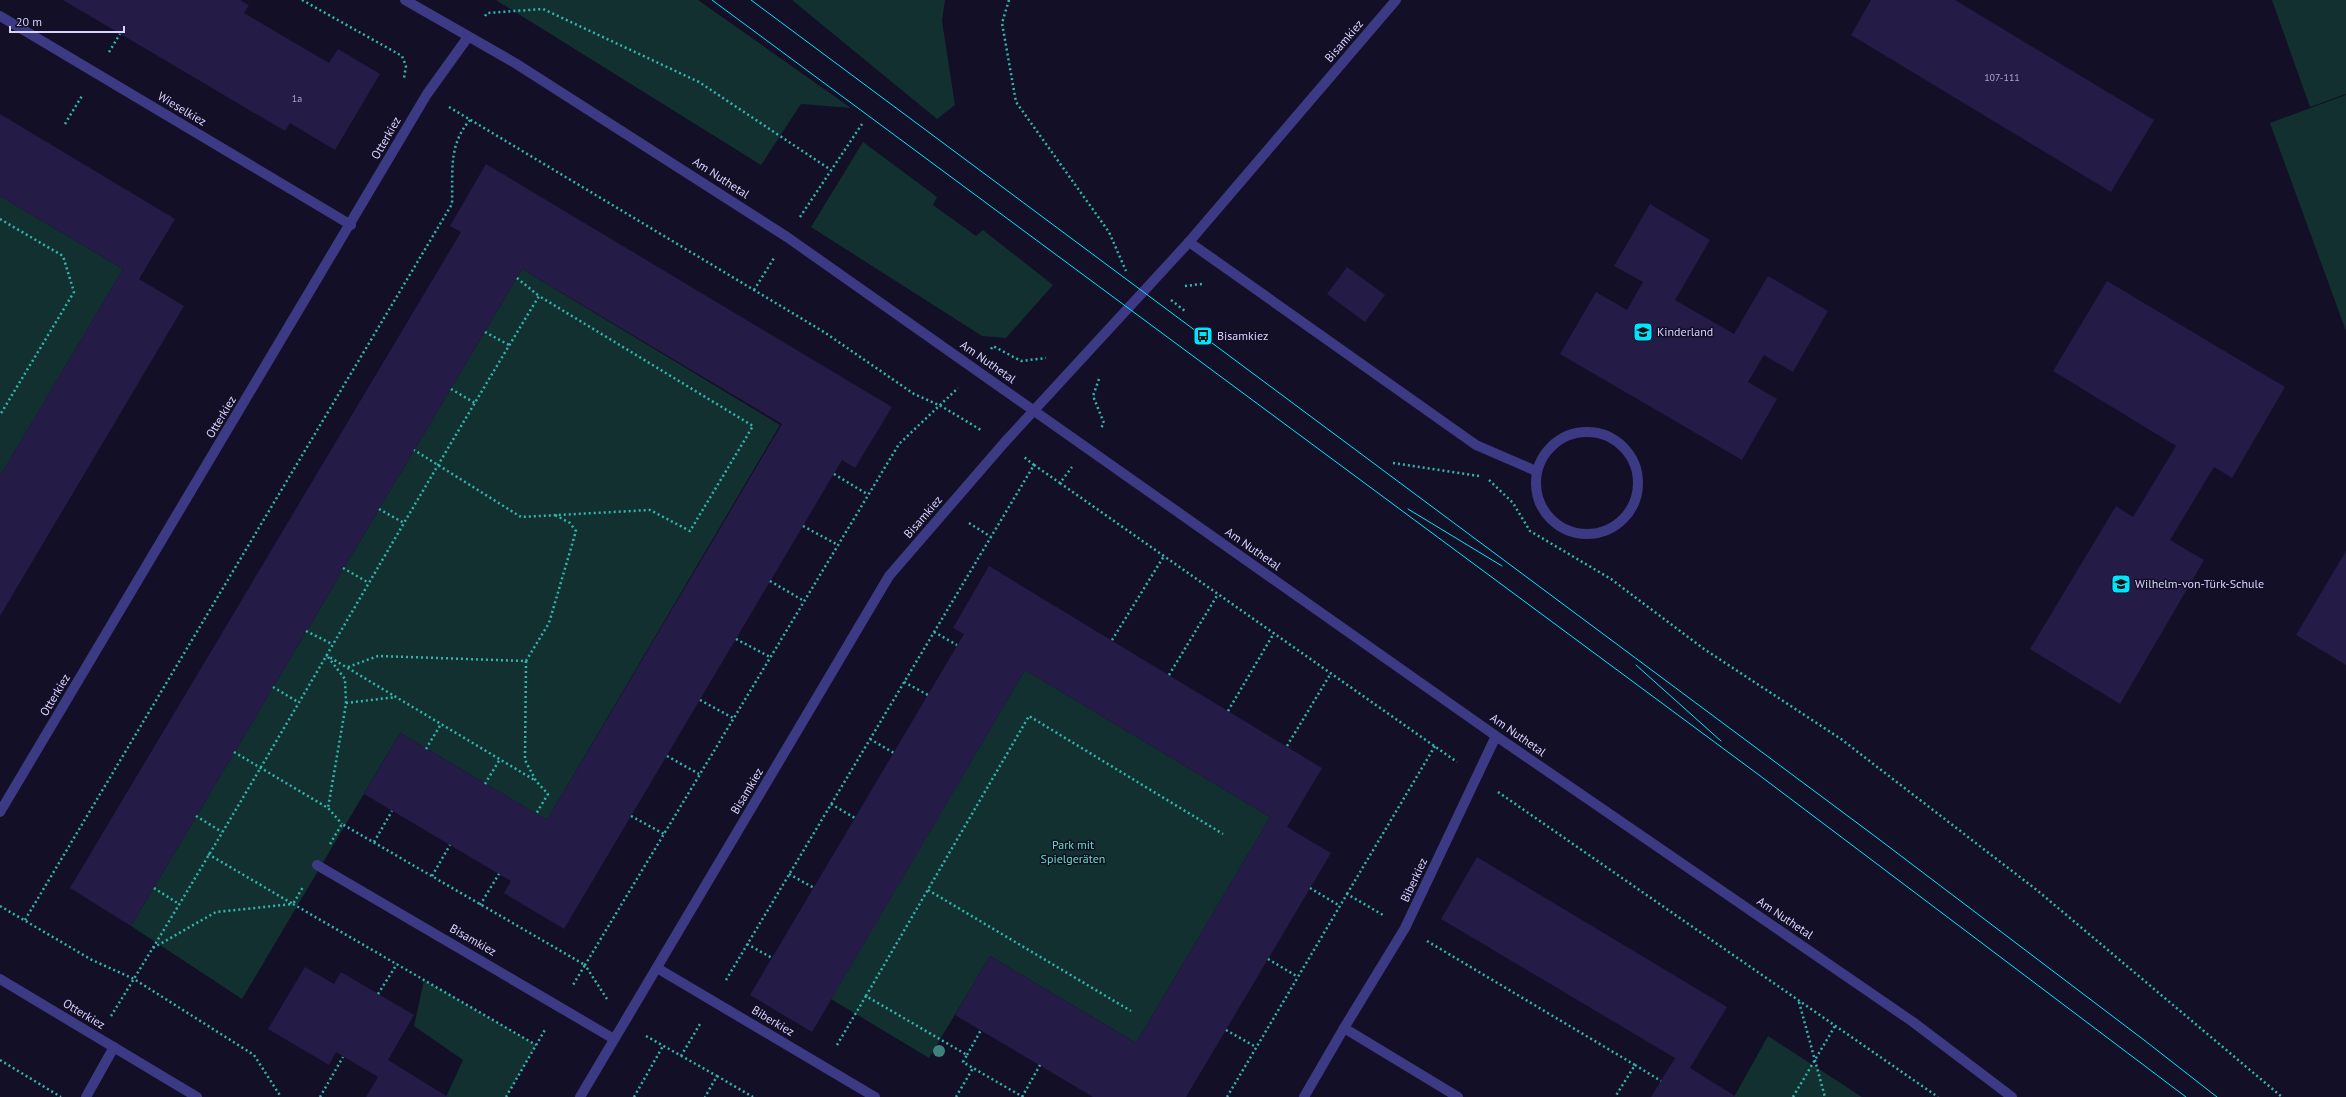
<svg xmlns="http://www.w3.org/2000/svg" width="2346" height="1097" viewBox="0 0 2346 1097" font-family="'PT Sans',sans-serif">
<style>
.green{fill:#12302f}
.building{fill:#241b47}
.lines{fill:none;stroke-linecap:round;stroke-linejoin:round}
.path{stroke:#2fb8b0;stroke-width:2.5;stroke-dasharray:2 3;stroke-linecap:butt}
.lane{stroke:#3d3a85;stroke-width:10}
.street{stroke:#3d3a85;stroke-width:10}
.tram{stroke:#00e5ff;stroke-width:1}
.tree{fill:#3d827b}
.labels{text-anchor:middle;stroke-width:3;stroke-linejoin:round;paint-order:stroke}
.number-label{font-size:10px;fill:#aca6d1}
.street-label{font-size:12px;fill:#d9d4ff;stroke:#130f26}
.poi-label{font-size:12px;fill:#d9d4ff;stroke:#130f26;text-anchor:start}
.park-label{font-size:12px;fill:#5fe0c0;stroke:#130f26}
</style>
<rect width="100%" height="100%" fill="#130f26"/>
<!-- green -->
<g class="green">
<path d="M496,0H698L851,108L801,104L761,165Z"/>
<path d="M792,0H945L942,21L955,105L937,119Z"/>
<path d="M2272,0H2346V94L2310,107Z"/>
<path d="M2346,95V331L2270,123Z"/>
<path d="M863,142L937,197L933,205L976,236L983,230L1053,285L1006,338L982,336L811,227Z"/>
<path d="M0,196L123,269L0,476Z"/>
<path d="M522,269L780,425L547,820L400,733L242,999L131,926Z"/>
<path d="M1025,670L1270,817L1136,1043L990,956L929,1058L831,999Z"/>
<path d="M424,980L536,1045L506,1097H446L463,1060L414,1026Z"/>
<path d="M1768,1036L1862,1097H1734Z"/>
</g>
<!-- building -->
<g class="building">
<path d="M63,0H240L249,5L244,13L329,63L338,49L380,74L335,150L290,123L285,131Z"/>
<path d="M1871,0H1955L2154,120L2111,192L1851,35Z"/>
<path d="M0,114L175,219L139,279L184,306L0,616V476L123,269L0,196Z"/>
<path d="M486,164L892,407L855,468L842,460L564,929L504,893L511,881L364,794L400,733L547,820L782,424L522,269L131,926L70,888L461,232L450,226Z"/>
<path d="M1650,204L1710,240L1675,300L1734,334L1768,276L1828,311L1793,372L1764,355L1748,382L1777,399L1742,460L1560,354L1596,292L1627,310L1643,282L1614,266Z"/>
<path d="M1347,267L1385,295L1365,322L1327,294Z"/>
<path d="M2107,281L2285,387L2232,478L2214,467L2170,540L2204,560L2120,704L2030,649L2116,506L2133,517L2176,446L2053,371Z"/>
<path d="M2346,551V665L2296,635Z"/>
<path d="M989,566L1322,768L1287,827L1331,853L1186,1097H1093L955,1015L990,956L1136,1043L1270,817L1025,670L812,1032L750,995L964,634L953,628Z"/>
<path d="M1477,857L1727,1007L1690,1068L1735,1096L1734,1097H1651L1675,1058L1441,919Z"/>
<path d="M305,967L334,984L341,972L414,1015L388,1060L448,1097H366L378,1077L336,1052L329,1065L268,1029Z"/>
</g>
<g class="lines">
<!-- path -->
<g class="path">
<path d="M302,0L402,56L406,66L404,78L406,79"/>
<path d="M1009,0L1002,23L1016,102L1109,232L1126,271"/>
<path d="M485,16L487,13L543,9L699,82L831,170"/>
<path d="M109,52L120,34"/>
<path d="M449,107L824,332L914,394L941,406L981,430"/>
<path d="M65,124L83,94"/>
<path d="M800,217L862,124"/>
<path d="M0,219L63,256L74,292L0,415"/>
<path d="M517,278L539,296"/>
<path d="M1185,286L1202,284"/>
<path d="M754,290L774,258"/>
<path d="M1171,300L1185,311"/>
<path d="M485,332L509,345"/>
<path d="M991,349L993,346L1021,361L1046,358"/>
<path d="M1099,379L1093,396L1104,423L1101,428"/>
<path d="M451,389L475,403"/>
<path d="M1393,463L1479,476"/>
<path d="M1034,465L1060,483L1072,467"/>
<path d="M834,474L867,494"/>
<path d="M1489,480L1513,503L1530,531L1611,579L1704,649L1841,739L2038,891L2282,1097"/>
<path d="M1060,483L1457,762"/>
<path d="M379,509L404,523"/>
<path d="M969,523L991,537"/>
<path d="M803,526L838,545"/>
<path d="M343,568L369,583"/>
<path d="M770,581L804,601"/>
<path d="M306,631L332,644"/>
<path d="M934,632L957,645"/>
<path d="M736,639L770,657"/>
<path d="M1112,640L1164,556"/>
<path d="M326,655L536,781"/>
<path d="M328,657L345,679L346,704L328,808"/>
<path d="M526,661L549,623L576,531L570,523L555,515"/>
<path d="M348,667L378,656L526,661L525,760L536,781L548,794L536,814"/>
<path d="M1169,675L1218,594"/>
<path d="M904,682L928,695"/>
<path d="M273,687L298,702"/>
<path d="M700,700L733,718"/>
<path d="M346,703L396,697"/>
<path d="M1228,711L1274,633"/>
<path d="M870,739L894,753"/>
<path d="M1287,746L1331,673"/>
<path d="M426,749L441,724"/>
<path d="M234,752L328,808L342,824"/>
<path d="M667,756L699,774"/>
<path d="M485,784L500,759"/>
<path d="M1498,792L1938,1097"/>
<path d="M831,804L855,818"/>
<path d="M196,816L222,832"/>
<path d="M631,816L664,834"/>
<path d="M374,842L392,811"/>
<path d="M330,844L342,824L585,965L573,985"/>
<path d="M208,854L293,904L303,887"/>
<path d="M789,874L814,888"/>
<path d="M432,876L450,845"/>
<path d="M154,888L179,904"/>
<path d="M1310,888L1340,906"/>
<path d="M928,890L1131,1011"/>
<path d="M1347,894L1435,746"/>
<path d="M480,905L499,874"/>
<path d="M0,906L92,960L134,979L254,1055L281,1097"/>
<path d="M25,920L452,204C453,172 448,145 470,120"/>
<path d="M1427,941L1635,1065L1615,1097"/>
<path d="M747,944L772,958"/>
<path d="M153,948L216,912L293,904L536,1045"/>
<path d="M1268,959L1298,977"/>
<path d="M726,980L1034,465L1024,457"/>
<path d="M378,994L397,964"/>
<path d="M866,996L1029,716L1223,834"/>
<path d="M607,999L585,965L899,444L958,388"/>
<path d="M1799,1002L1825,1097"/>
<path d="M111,1016C258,779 394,535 539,296L753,426L690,531L650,510L521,517L414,450"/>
<path d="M1226,1030L1256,1047"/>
<path d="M646,1036L717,1076L705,1097"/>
<path d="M837,1045L866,996L967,1055L963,1062L973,1068"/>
<path d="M967,1055L981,1030"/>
<path d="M681,1056L700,1024"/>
<path d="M0,1060L61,1097"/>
<path d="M1635,1065L1661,1081"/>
<path d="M717,1076L753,1097"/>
<path d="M320,1097L343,1057"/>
<path d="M506,1097L546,1028"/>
<path d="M634,1097L663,1046"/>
<path d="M956,1097L973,1068L1023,1097"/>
<path d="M1022,1097L1040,1065"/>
<path d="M1227,1097L1347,894L1383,915"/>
<path d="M1793,1097L1835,1026"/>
</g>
<!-- lane -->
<g class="lane">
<path d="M1189,242L1476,445L1536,471"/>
<circle cx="1587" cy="483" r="51"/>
</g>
<!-- street -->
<g class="street">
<path d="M405,0L515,63L787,237L1496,736L1913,1022L2012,1097"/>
<path d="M0,16L351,225"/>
<path d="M0,812L427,94L468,37"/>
<path d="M317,865L614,1039"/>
<path d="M657,968L875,1097"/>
<path d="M0,979L197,1097"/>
<path d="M1344,1028L1458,1097"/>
<path d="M86,1097L114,1047"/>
<path d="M580,1097L889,576L1004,443L1189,242L1396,0"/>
<path d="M1304,1097L1344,1028L1405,928L1496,736"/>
</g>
<!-- tram -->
<g class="tram">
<path d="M712,0L1759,775L2186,1097"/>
<path d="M751,0L1872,834L2144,1040L2217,1097"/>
<path d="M1408,509L1502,566"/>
<path d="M1636,665L1721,741"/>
</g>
</g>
<!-- trees -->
<circle class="tree" cx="939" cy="1051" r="6"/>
<!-- icons -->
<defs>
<symbol id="school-square" viewBox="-11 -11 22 22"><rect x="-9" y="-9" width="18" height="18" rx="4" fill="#00e5ff" stroke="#130f26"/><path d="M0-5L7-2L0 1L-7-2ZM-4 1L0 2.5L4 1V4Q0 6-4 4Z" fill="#111"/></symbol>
<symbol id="bus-square" viewBox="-11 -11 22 22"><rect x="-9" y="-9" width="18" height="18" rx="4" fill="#00e5ff" stroke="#130f26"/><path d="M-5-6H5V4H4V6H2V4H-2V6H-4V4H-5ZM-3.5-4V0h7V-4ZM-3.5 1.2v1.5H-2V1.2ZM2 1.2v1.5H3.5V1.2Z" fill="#111"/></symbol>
</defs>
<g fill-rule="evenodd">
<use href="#school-square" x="1632" y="321" width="22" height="22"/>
<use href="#bus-square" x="1192" y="325" width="22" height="22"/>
<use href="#school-square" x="2110" y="573" width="22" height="22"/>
</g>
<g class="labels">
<!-- number labels -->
<g class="number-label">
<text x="2002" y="81">107-111</text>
<text x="297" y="102">1a</text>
</g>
<!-- street labels -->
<g class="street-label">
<text transform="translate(1344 41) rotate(-49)" y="4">Bisamkiez</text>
<text transform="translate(182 109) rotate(31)" y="4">Wieselkiez</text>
<text transform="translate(386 138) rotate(-60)" y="4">Otterkiez</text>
<text transform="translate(721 178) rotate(33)" y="4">Am Nuthetal</text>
<text transform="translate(988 362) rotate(35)" y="4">Am Nuthetal</text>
<text transform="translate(221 417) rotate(-59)" y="4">Otterkiez</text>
<text transform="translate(923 517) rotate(-49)" y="4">Bisamkiez</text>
<text transform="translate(1253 549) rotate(35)" y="4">Am Nuthetal</text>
<text transform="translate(55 695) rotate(-59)" y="4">Otterkiez</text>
<text transform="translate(1518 735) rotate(35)" y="4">Am Nuthetal</text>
<text transform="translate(747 791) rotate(-59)" y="4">Bisamkiez</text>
<text transform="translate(1414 880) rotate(-65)" y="4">Biberkiez</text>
<text transform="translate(1785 918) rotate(34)" y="4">Am Nuthetal</text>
<text transform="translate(473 940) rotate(30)" y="4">Bisamkiez</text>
<text transform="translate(84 1014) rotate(31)" y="4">Otterkiez</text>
<text transform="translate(773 1021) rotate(31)" y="4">Biberkiez</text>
</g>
<!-- poi labels -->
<g class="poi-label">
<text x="1657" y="336">Kinderland</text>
<text x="1217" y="340">Bisamkiez</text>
<text x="2135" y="588">Wilhelm-von-Türk-Schule</text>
</g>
<!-- park labels -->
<g class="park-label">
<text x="1073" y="849">Park mit<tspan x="1073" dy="14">Spielgeräten</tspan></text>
</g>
</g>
<!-- scale -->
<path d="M10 26v6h114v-6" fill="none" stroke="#d9d4ff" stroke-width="2"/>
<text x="16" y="26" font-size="12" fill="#d9d4ff" stroke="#130f26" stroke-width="3" paint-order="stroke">20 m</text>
</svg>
